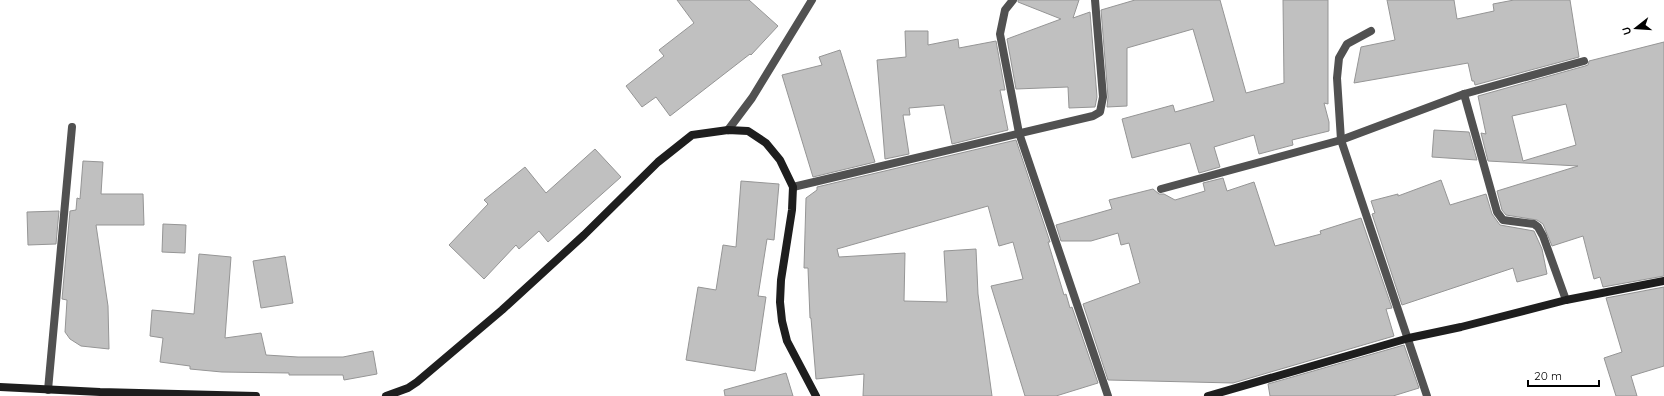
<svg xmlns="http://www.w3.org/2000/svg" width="1664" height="396" viewBox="0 0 1664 396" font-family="Quicksand,sans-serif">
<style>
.building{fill:#c0c0c0;stroke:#959595;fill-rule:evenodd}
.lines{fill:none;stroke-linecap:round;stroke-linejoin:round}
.street{stroke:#515151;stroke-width:8}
.secondary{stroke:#1e1e1e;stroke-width:8}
</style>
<rect width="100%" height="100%" fill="#fff"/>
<!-- building -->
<g class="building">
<path d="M677,0H749L778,26L751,55L750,54L670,116L656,97L642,107L626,86L664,56L659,50L694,23Z"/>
<path d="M1018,0H1079L1073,18L1090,12L1097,97L1095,107L1069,108L1068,87L1016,89L1007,39L1061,19L1018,2Z"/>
<path d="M1135,0H1220L1246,93L1284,83L1283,0H1328V104L1324,103L1329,122V131L1292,140L1293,145L1259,154L1254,135L1214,147L1220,167L1199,173L1190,143L1132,158L1122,119L1173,105L1175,112L1214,101L1193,29L1127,48V106L1107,107L1108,97L1101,10Z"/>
<path d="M1387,0H1454L1457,19L1494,11L1493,4L1514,0H1570L1579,57L1475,85L1474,81H1472L1468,63L1354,83L1361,47L1395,40Z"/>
<path d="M905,31H928V45L958,39L959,48L996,41L1005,90H1000L1008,130L952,144L944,105L909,108L910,115H903L909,154L885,159L877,60L906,57Z"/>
<path d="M1664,42V276L1603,287L1600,277L1594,279L1583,236L1552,246L1543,224L1537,220L1506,215L1502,210L1497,191L1578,166L1488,161L1481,133L1486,134L1478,96L1585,66L1588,65L1589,61ZM1566,104L1576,145L1523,161L1512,116Z"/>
<path d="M840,50L875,162L813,177L782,75L822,65L819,57Z"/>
<path d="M1434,130L1469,132L1477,160L1432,157Z"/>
<path d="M1016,140L1050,242H1048L1064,295L1066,294L1070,308L1072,307L1098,383L1056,396H1025L991,286L1023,279L1013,242L999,246L988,206L837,249L839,257L905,253L904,301L947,302L944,251L976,249L978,294L992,396H863L864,374L816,379L811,318H810L808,268H804L806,198L817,190V187Z"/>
<path d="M595,149L621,177L548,242L539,231L519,249L516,245L484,279L449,245L488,204L484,200L525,167L546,193Z"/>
<path d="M83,161L103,162L101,194H143L144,225H96L108,306L109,349L81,346L70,339L65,332L67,300L62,299L70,211L76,210L77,198L80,199Z"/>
<path d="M1223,178L1227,191L1254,182L1275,246L1321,234L1320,231L1361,218L1392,308L1386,309L1394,336L1233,383L1108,380L1083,304L1140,283L1129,243L1121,245L1118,233L1091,241H1061L1056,225L1112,209L1109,200L1153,189L1159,194H1164L1175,200L1205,191L1203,183Z"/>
<path d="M1441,180L1450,205L1486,194L1492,214L1500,225L1534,231L1542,249L1547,274L1517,282L1513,268L1402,305L1372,214L1375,213L1371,201L1398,194V196Z"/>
<path d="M741,181L779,184L774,240L767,239L758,296L766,297L755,371L686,360L698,287L716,290L723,245L736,247Z"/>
<path d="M59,211L56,244L28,245L27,212Z"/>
<path d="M163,224L186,225L185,253L162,252Z"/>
<path d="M199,254L231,257L225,338L261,333L266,355L298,357H343L373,351L377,374L344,380L343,375H289V373L222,372L190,369V366L160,362L163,338L150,336L152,310L194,314Z"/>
<path d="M285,256L293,303L261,308L253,261Z"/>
<path d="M1664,287V366L1631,376L1637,396H1616L1604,358L1622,352L1606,298Z"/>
<path d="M1404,345L1419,388L1393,396H1270L1268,384Z"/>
<path d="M786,373L793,396H725L724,390Z"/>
</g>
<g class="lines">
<!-- street -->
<g class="street">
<path d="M1013,0L1005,10L1000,34L1019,133L1108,396"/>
<path d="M1371,31L1347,44L1339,58L1337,78L1341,140L1427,396"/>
<path d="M1464,94L1584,61"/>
<path d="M728,130L752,98L812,0"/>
<path d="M793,187L1093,116L1100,112L1103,97L1095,0"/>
<path d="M1161,189L1341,140L1464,94L1497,212L1503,220L1534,224L1538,227L1543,236L1566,300"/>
<path d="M48,390L72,127"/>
</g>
<!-- secondary -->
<g class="secondary">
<path d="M0,387L100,392L256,396"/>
<path d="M386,396L408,388L417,382L502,310L584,235L658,162L692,135L728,130L748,131L766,143L780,160L793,187L792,210L781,280L780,302L782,321L787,341L816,396"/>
<path d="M1208,396L1409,338L1461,327L1566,300L1664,281"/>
</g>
</g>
<!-- north arrow -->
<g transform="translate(1636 28) rotate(253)" stroke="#ffffff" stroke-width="3" paint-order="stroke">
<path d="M0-3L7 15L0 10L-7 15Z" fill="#000000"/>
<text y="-6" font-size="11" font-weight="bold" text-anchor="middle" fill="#000000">U</text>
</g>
<!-- scale -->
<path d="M1528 380v6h71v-6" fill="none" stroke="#000000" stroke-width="2"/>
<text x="1534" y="380" font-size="12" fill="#000000" stroke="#ffffff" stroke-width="3" paint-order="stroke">20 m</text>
</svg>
